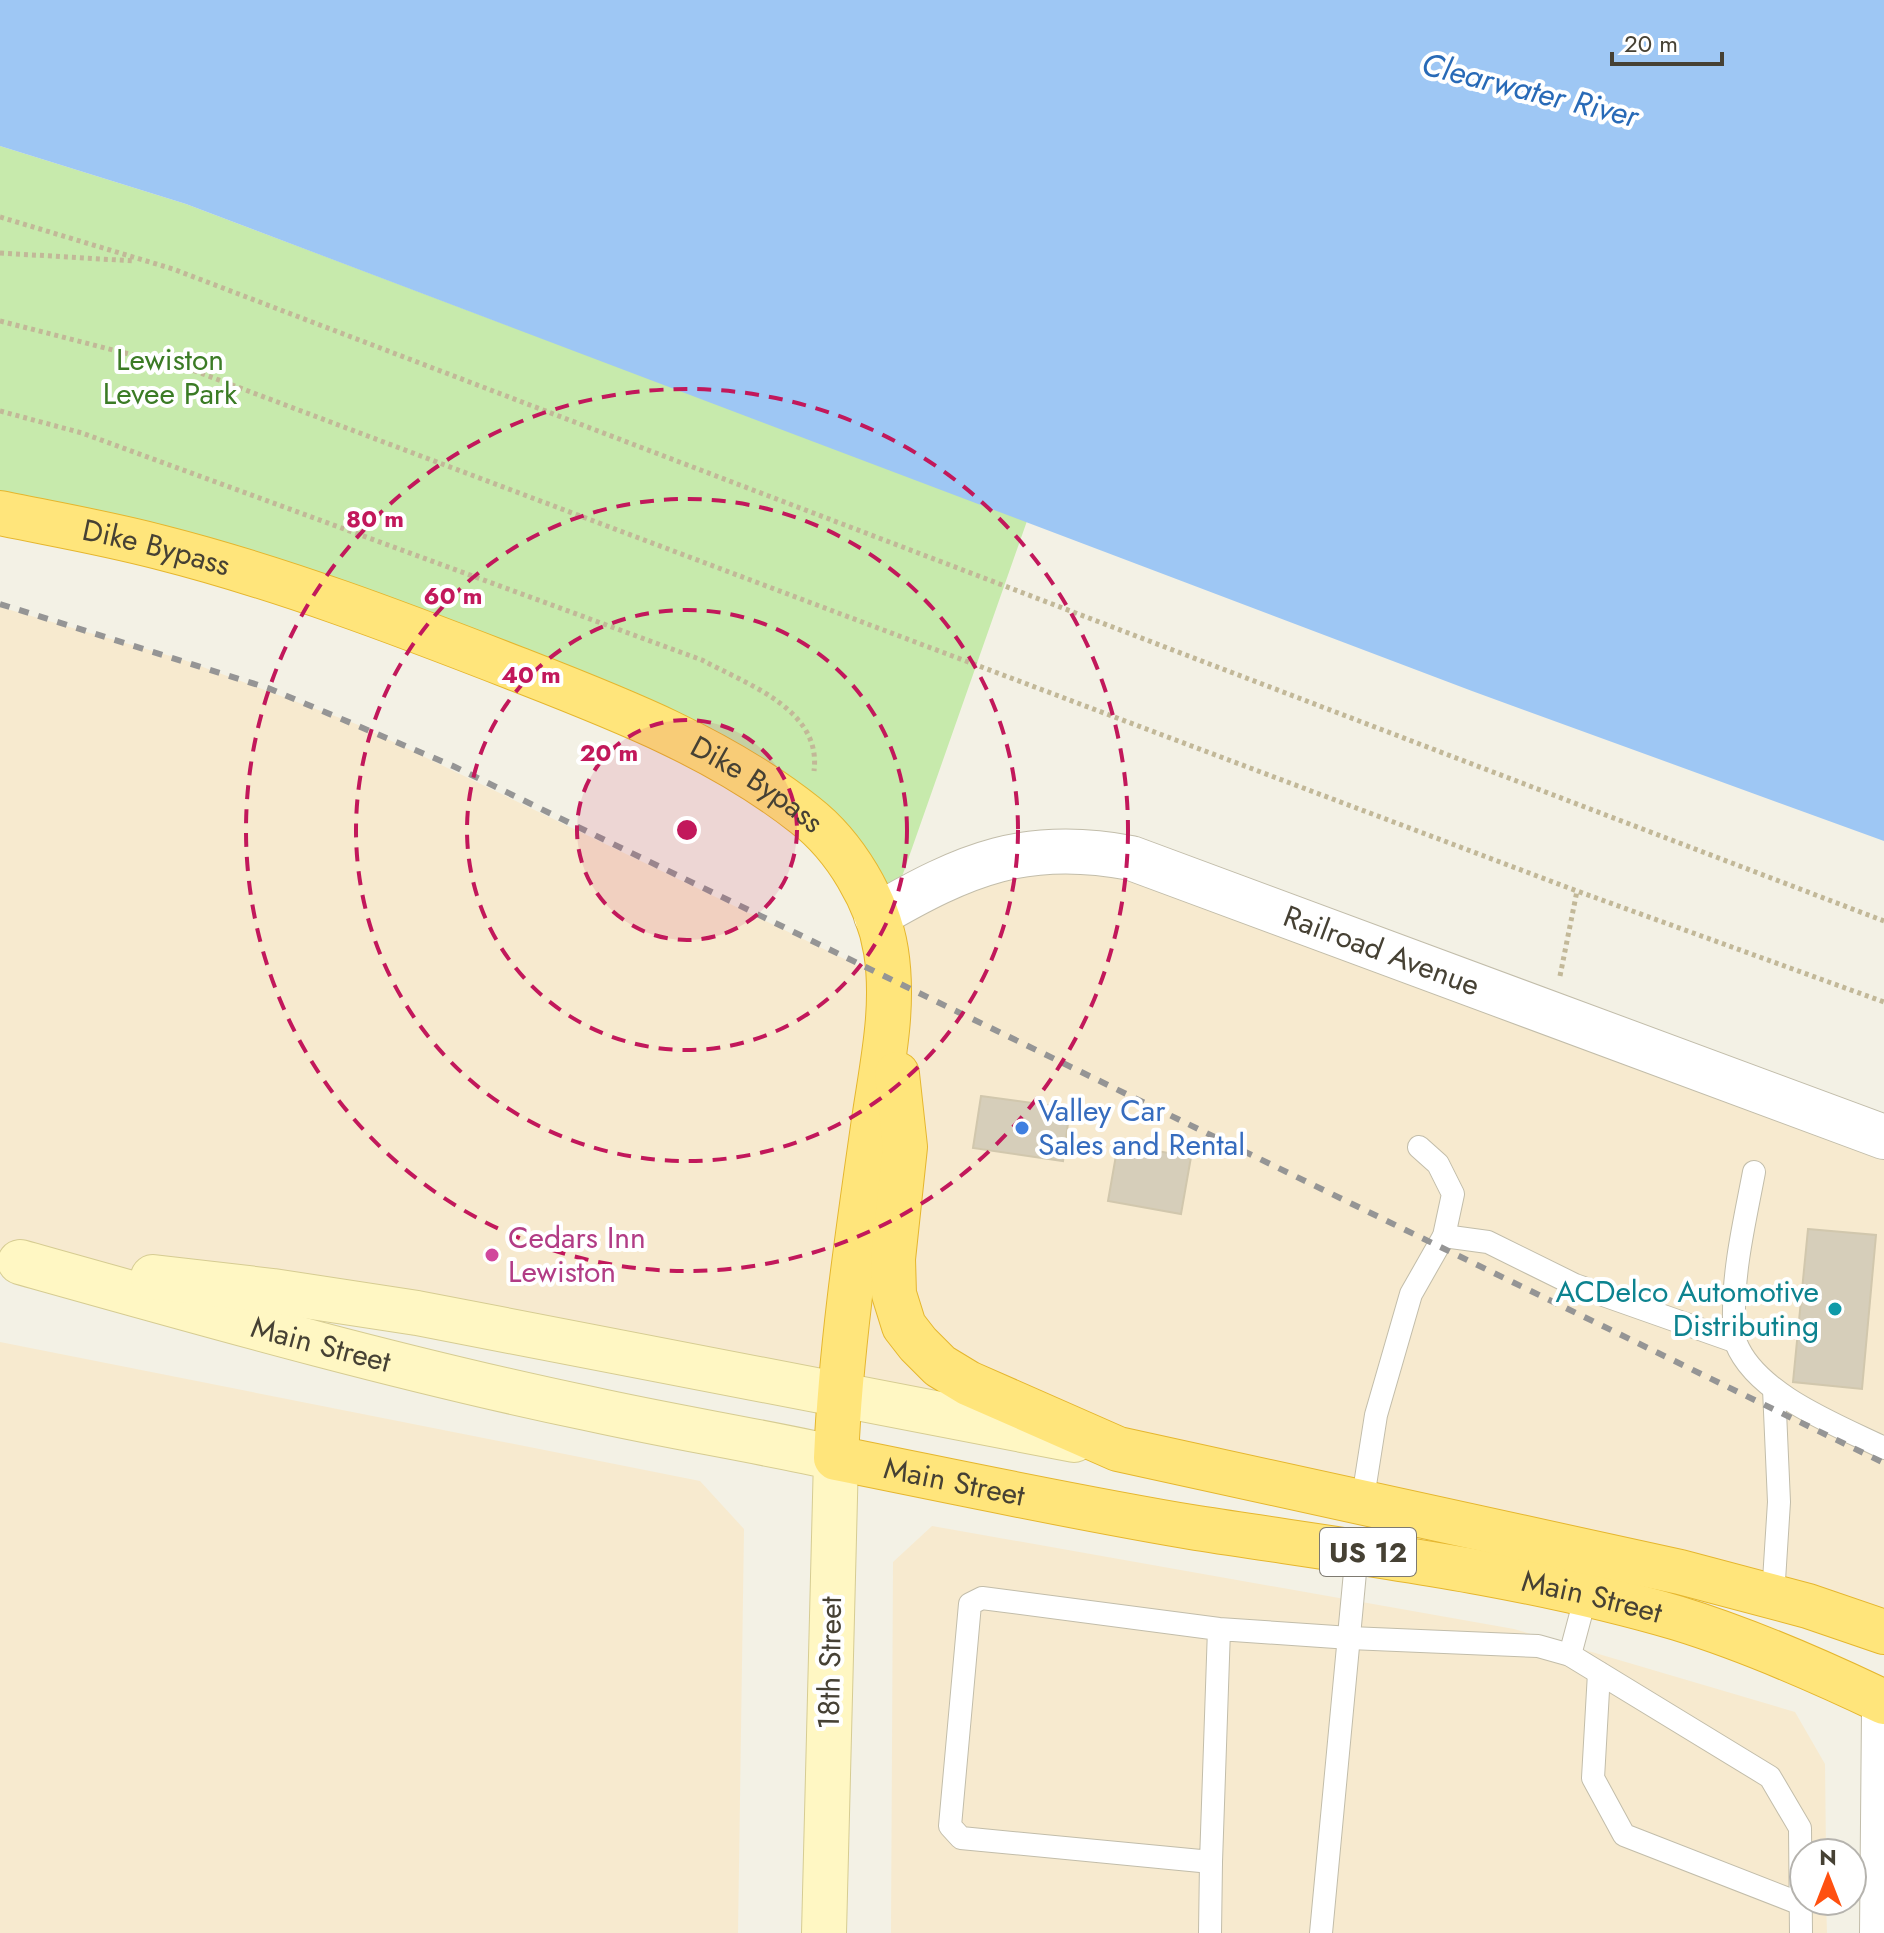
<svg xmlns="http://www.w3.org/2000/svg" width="1884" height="1933" viewBox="0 0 1884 1933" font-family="Jost,sans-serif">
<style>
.commercial{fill:#f7eacf}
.green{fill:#c7eaac}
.water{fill:#9ec7f4}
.building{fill:#d6ceba;stroke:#d1c7ad;stroke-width:2}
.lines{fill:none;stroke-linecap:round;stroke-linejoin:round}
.service-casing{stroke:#c2bdaa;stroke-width:24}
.minor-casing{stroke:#c2bdaa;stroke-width:46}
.secondary-casing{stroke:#d6cc92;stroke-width:46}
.trunk-casing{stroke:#e5b62e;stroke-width:46}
.path{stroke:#c2b898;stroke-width:5;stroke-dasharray:4 4;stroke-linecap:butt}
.service{stroke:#fff;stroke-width:22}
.minor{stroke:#fff;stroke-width:44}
.secondary{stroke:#fff7c3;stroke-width:44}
.trunk{stroke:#ffe57b;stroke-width:44}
.rail{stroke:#959595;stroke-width:6;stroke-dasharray:10 10;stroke-linecap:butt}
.ring{fill:none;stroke:#c2185b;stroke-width:4;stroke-dasharray:14 10}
.shop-dot{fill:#3f7fe0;stroke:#fff;stroke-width:3}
.hotel-dot{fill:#d1479c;stroke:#fff;stroke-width:3}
.culture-dot{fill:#0f9aa8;stroke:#fff;stroke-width:3}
.labels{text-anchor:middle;stroke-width:8;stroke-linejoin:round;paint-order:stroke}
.shield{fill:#fff;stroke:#7e7a71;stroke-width:2}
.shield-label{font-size:28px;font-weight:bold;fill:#464134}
.park-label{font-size:30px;fill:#3b7b25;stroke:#fff}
.street-label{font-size:30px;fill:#464134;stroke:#fff}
.shop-label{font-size:30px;fill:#366cbe;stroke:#fff;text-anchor:start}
.hotel-label{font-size:30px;fill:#b23c85;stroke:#fff;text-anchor:start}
.culture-label{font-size:30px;fill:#0d838f;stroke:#fff;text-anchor:end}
.water-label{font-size:32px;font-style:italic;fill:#286ab7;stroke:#fff}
.centre{fill:#c2185b;stroke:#fff;stroke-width:4}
.ring-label{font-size:24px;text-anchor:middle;font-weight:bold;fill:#c2185b;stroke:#fff;stroke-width:8;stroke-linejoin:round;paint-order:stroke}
</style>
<rect width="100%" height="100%" fill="#f3f1e5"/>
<!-- commercial -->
<g class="commercial">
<path d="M0,607L184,660L356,724L888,980L876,916L1068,850L1884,1139V1632L1469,1528L0,1258Z"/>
<path d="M0,1342L700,1481L744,1529L738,1933H0Z"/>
<path d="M932,1526L1514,1629L1795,1712L1825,1764L1826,1853H1804V1901H1826L1827,1933H891L893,1562Z"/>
</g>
<!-- green -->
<path class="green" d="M0,146L186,204L1027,521L891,908L678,735L0,513Z"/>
<!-- water -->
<path class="water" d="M0,0H1884V841L1472,691L186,204L0,146Z"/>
<!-- building -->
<g class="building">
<path d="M981,1096L1070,1108L1063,1161L973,1148Z"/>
<path d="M1118,1144L1191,1157L1181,1214L1108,1201Z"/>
<path d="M1808,1229L1876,1235L1862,1389L1793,1382Z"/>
</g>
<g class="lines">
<defs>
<g id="service">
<path d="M1754,1172C1745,1220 1733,1269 1734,1318C1734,1326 1733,1336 1736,1343C1756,1394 1837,1425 1884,1448"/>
<path d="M1444,1236L1488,1242L1575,1285L1734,1341"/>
<path d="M1362,1504L1376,1415L1411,1294L1444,1236L1453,1194L1438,1164L1419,1147"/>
<path d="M1773,1596L1779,1502L1774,1389"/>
<path d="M1219,1629L1211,1862L961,1838L950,1826L970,1604L982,1598L1219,1629L1350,1638L1538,1646L1570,1655L1770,1777L1800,1828L1801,1933"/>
<path d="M1570,1655L1586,1595"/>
<path d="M1599,1673L1593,1778L1624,1835L1801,1904"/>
<path d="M1210,1933L1211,1862"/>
<path d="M1321,1933L1357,1551"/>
</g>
<g id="minor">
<path id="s1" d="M876,916C965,864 1027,838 1131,858L1884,1137"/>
<path d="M1882,1933L1884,1713"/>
</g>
<g id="secondary">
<path id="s2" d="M20,1262C209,1315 399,1369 591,1409C672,1427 755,1440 836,1458L824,1933"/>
<path d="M153,1277L273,1291L417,1313L1074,1440"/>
</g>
<g id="trunk">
<path id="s3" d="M0,513C53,524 106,533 159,547C281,578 399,623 517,669C617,708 719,747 805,815C845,846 878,901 886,951C895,1008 882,1065 874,1120C858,1232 841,1345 836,1458C956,1482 1076,1508 1197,1528C1358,1553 1520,1572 1677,1618C1749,1640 1817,1670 1884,1702"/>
<path d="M897,1074L905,1147L893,1259L894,1294L904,1326L918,1344L940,1366L968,1383L1118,1449L1680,1572L1808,1606L1884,1632"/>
</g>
</defs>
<!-- service casing -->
<use href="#service" class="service-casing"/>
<!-- minor casing -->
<use href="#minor" class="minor-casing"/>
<!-- secondary casing -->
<use href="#secondary" class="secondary-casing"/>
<!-- trunk casing -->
<use href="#trunk" class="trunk-casing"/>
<!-- path -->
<g class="path">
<path d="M0,217L173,269L1884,921"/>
<path d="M0,253L135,261"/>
<path d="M0,321L195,371L1577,891L1884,1002"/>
<path d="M0,411L82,433L702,660C746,684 822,709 814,771"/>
<path d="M1560,976L1577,891"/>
</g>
<!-- service -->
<use href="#service" class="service"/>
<!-- minor -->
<use href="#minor" class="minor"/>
<!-- secondary -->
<use href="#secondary" class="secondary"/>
<!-- trunk -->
<use href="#trunk" class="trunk"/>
<!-- rail -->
<path class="rail" d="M0,604L268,688L453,766L1884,1463"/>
</g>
<!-- distance rings -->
<circle cx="687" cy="830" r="110" fill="#c2185b" fill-opacity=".12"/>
<g class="ring">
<circle cx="687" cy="830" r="110"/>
<circle cx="687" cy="830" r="220"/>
<circle cx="687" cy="830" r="331"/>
<circle cx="687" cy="830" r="441"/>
</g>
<!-- markers -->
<circle class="shop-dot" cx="1022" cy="1128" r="8"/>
<circle class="hotel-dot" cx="492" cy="1255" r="8"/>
<circle class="culture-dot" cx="1835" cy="1309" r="8"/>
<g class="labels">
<!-- shield labels -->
<rect class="shield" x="1320" y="1528" width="96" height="48" rx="6"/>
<g class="shield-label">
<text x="1368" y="1562">US 12</text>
</g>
<!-- park labels -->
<g class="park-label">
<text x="170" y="370">Lewiston<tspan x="170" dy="34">Levee Park</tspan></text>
</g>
<!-- street labels -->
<g class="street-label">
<text dy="10" stroke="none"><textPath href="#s3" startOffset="160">Dike Bypass</textPath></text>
<text dy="10" stroke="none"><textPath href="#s3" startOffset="808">Dike Bypass</textPath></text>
<text dy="10" stroke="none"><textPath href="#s1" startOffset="536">Railroad Avenue</textPath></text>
<text dy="10" stroke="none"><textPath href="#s2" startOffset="312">Main Street</textPath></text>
<text dy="10" stroke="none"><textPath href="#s3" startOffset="1658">Main Street</textPath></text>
<text dy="10" stroke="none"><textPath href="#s3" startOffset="2306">Main Street</textPath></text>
<text transform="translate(830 1663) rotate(-89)" y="10">18th Street</text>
</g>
<!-- shop labels -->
<g class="shop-label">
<text x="1038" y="1121">Valley Car<tspan x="1038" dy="34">Sales and Rental</tspan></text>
</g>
<!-- hotel labels -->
<g class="hotel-label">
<text x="508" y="1248">Cedars Inn<tspan x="508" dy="34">Lewiston</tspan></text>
</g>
<!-- culture labels -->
<g class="culture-label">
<text x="1819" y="1302">ACDelco Automotive<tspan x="1819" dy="34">Distributing</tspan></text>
</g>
<!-- water labels -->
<g class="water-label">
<text transform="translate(1530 90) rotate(14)" y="11">Clearwater River</text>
</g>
</g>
<circle cx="687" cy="830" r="12" class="centre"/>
<g class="ring-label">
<text x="375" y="527">80 m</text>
<text x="453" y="604">60 m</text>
<text x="531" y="683">40 m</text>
<text x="609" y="761">20 m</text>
</g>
<!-- north arrow -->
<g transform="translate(1828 1877)"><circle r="38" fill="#ffffff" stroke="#b5b3ae" stroke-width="2"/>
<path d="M0-6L14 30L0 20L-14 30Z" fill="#ff5010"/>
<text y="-12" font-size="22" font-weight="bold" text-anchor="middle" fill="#464134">N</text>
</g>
<!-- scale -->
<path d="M1612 52v12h110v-12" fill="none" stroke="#464134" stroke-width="4"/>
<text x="1624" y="52" font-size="24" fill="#464134" stroke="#ffffff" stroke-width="6" paint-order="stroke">20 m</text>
</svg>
